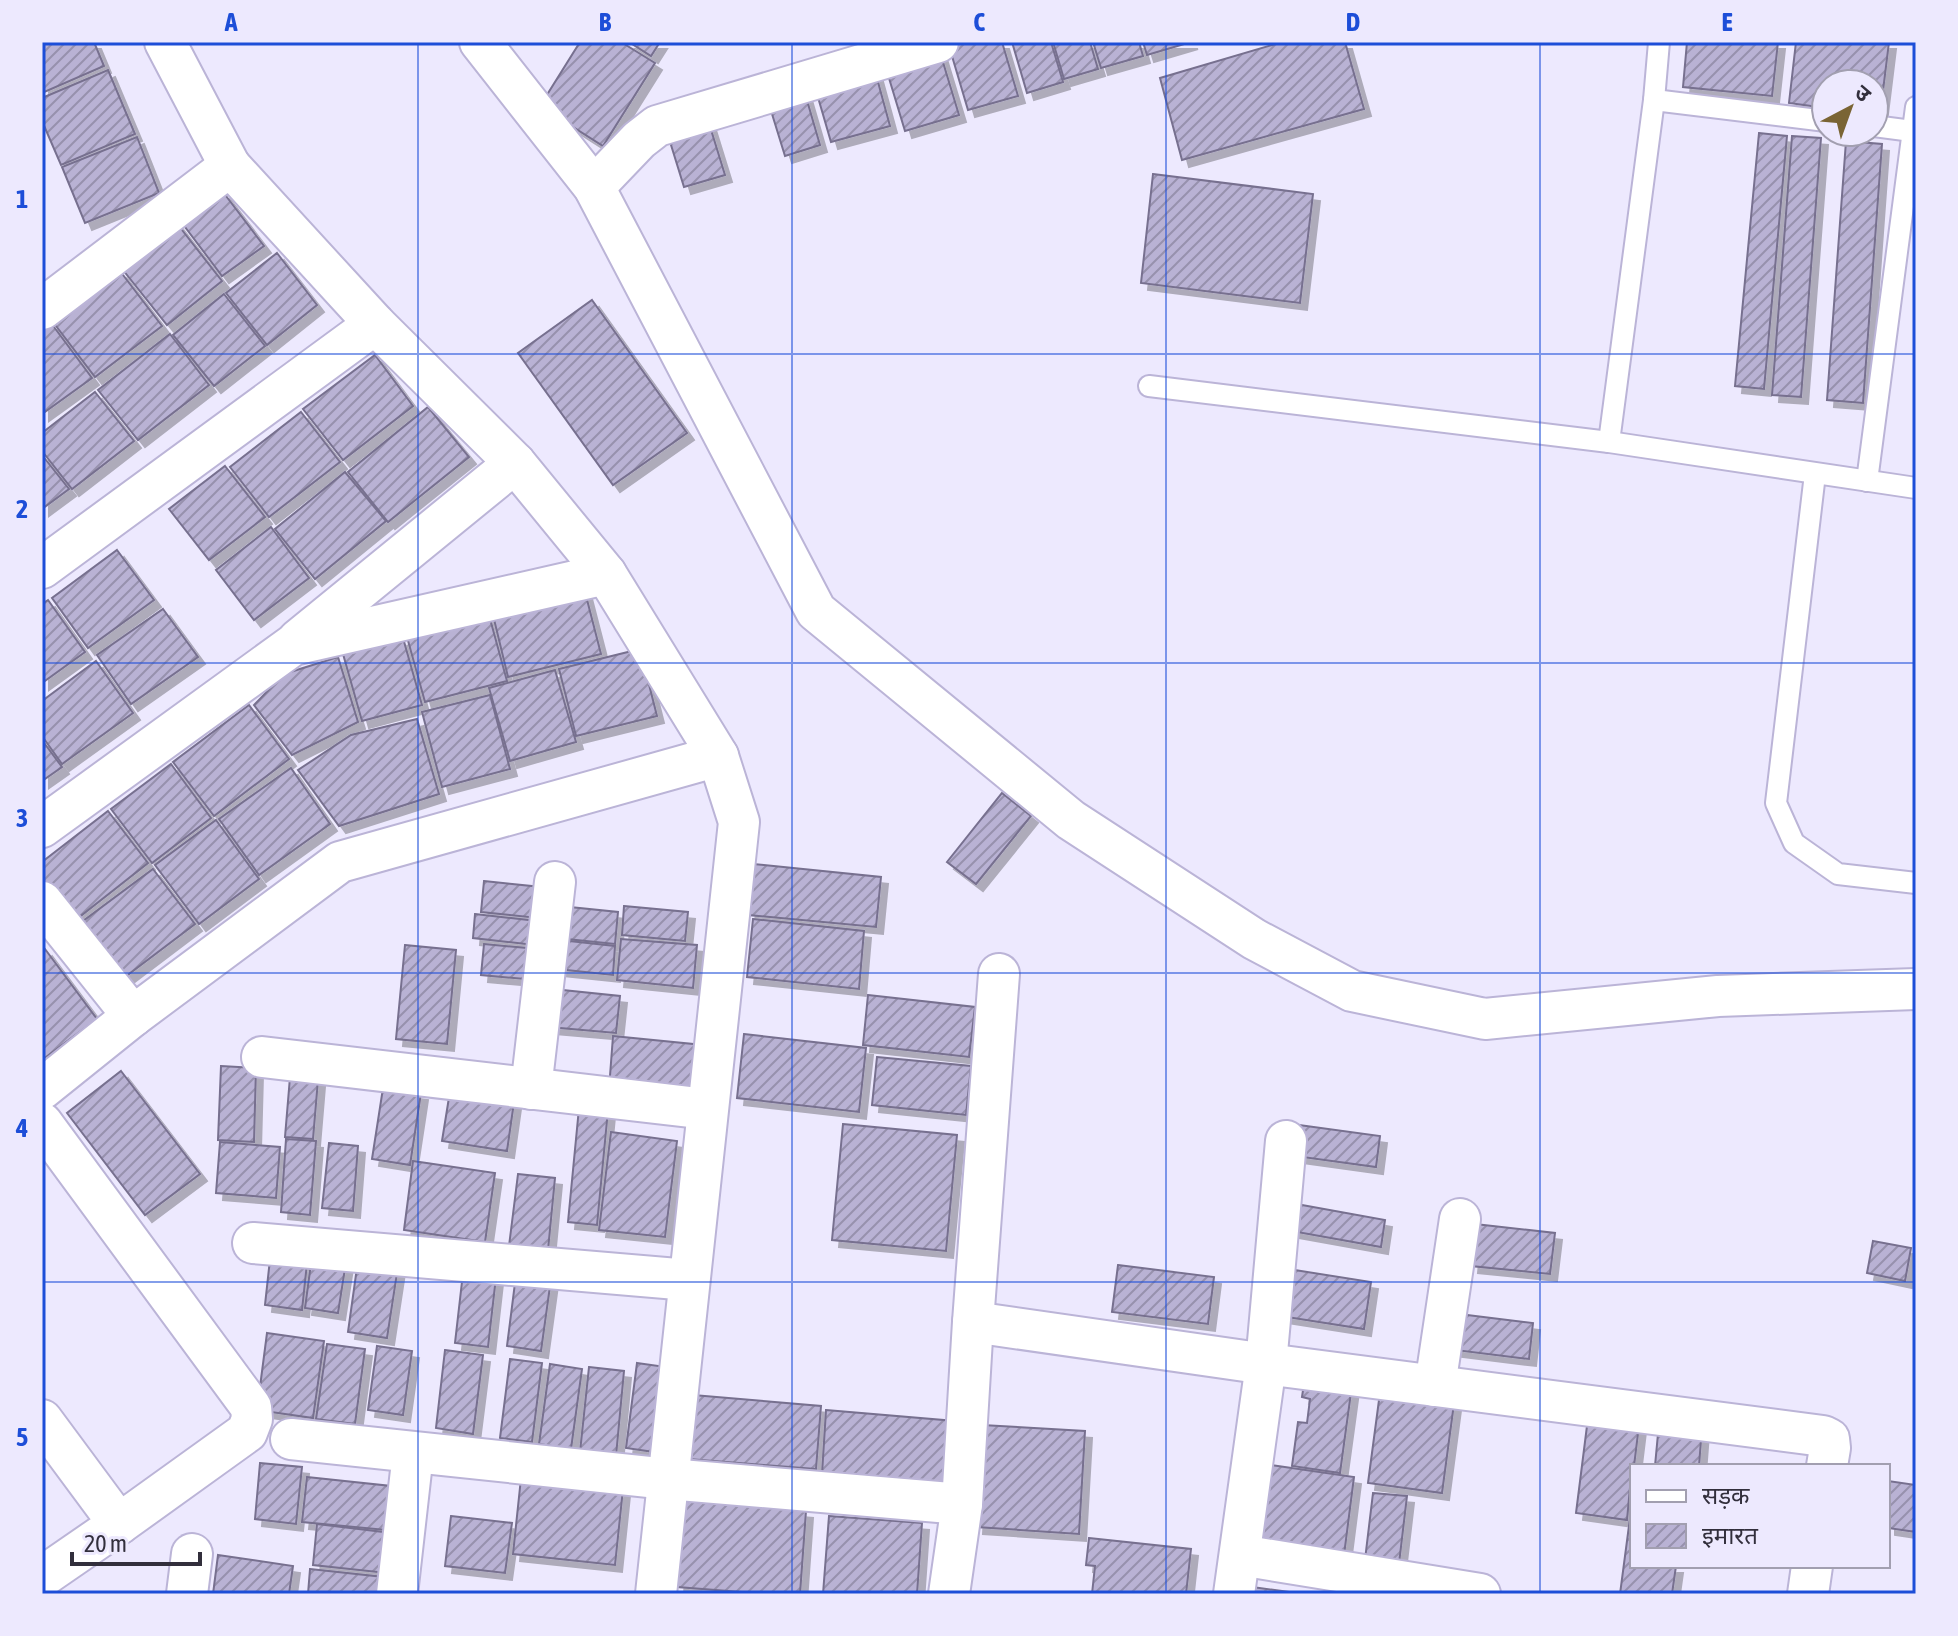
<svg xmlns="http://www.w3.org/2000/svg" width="1958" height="1636" viewBox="0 0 1958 1636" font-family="'Asap Condensed','Noto Sans Devanagari',sans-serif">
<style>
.building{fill:url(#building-hatch);stroke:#77708f;stroke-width:2;filter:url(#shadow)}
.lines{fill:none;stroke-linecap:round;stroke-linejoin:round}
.service-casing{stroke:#bbb4d7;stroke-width:24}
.minor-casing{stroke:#bbb4d7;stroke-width:44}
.service{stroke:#fff;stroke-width:20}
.minor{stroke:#fff;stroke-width:40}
.grid{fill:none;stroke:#1d4ed8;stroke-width:2;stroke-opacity:0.55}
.neatline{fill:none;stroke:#1d4ed8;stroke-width:3}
.grid-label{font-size:26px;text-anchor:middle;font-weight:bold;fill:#1d4ed8}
</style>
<defs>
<pattern id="building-hatch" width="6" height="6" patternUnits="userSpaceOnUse" patternTransform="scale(2)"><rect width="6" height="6" fill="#b9b2d4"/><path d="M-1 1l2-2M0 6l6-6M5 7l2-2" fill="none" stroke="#9791ad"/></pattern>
<filter id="shadow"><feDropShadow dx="7" dy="7" stdDeviation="0" flood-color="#0004"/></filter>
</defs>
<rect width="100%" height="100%" fill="#ede9fe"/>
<!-- building -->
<g class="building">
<path d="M42,42H94L104,66L42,93Z"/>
<path d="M580,42H621L655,63L603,146L540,106Z"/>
<path d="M629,42H660L651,56Z"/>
<path d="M961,42H1002L1018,96L968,110L949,46Z"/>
<path d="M1012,42H1051L1063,82L1027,93Z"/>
<path d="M1053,42H1090L1098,69L1064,79Z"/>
<path d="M1093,42H1139L1143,56L1101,68Z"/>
<path d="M1143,42H1191L1147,55Z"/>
<path d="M1282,42H1345L1364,109L1182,160L1160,78Z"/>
<path d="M1687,42H1778L1772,96L1683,87Z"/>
<path d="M1796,42H1889L1880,115L1874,114V84H1826V108L1789,103Z"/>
<path d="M939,49L959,115L905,131L885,65Z"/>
<path d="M108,70L135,134L61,165L42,121V98Z"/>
<path d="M875,71L890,126L831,142L815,87Z"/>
<path d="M804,90L820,145L785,156L768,101Z"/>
<path d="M708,120L725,175L684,187L667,132Z"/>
<path d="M1759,133L1787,136L1764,389L1735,386Z"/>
<path d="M1792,136L1821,138L1801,397L1772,395Z"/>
<path d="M137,137L159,193L85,223L62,167Z"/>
<path d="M1846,141L1882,144L1863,403L1827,400Z"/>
<path d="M1153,174L1313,194L1300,303L1141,283Z"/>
<path d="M223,192L264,246L222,276L182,223Z"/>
<path d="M175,221L222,281L167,325L119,265Z"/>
<path d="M277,253L317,305L267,345L226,293Z"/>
<path d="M120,271L162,326L95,377L53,322Z"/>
<path d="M224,294L265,346L214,386L173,335Z"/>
<path d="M592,300L687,433L613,485L518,353Z"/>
<path d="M51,323L92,378L42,414V330Z"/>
<path d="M170,334L209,385L138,440L98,390Z"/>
<path d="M375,355L413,406L343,460L303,409Z"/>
<path d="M95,392L134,441L72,489L42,451V433Z"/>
<path d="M428,407L469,457L388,522L348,472Z"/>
<path d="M301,412L340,462L269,517L230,467Z"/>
<path d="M42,455L69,489L42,509Z"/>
<path d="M225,466L265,517L209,560L169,509Z"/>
<path d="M345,472L386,521L315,579L275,529Z"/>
<path d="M271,527L309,578L254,620L216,570Z"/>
<path d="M117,550L154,600L88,648L52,598Z"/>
<path d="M584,588L601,654L508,677L492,611Z"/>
<path d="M48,600L85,652L42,683V604Z"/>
<path d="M163,609L198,657L131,704L97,655Z"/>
<path d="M489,615L507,681L425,702L407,637Z"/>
<path d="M403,638L422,705L362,721L343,654Z"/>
<path d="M640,649L657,716L576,736L559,669Z"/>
<path d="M338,657L358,722L292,755L254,705L284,674Z"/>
<path d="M96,661L133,713L62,764L42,736V701Z"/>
<path d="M555,670L576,742L510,761L489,688Z"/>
<path d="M490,695L510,769L442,787L422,712Z"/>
<path d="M249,705L289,759L214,816L173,762Z"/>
<path d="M417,719L439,794L339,826L298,770L351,735Z"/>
<path d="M42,740L62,767L42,781Z"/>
<path d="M171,764L211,818L152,863L111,809Z"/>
<path d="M291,768L330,824L259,875L219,819Z"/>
<path d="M1002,793L1031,816L976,884L947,862Z"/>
<path d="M108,811L148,863L73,922L42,883V862Z"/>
<path d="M216,820L259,879L199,924L155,865Z"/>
<path d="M753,864L881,877L876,927L748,915Z"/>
<path d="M153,869L195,924L121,980L79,924Z"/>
<path d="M484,881L541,887L538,918L481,912Z"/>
<path d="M560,906L618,912L615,944L557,938Z"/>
<path d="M624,906L688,912L685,941L622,935Z"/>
<path d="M475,914L546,922L543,946L473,938Z"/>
<path d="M753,919L864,931L859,989L747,977Z"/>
<path d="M621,939L697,945L693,988L617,980Z"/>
<path d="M560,940L615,946L613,975L557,969Z"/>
<path d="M484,944L538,949L536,980L481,975Z"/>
<path d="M405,945L456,950L447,1044L396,1039Z"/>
<path d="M45,949L97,1019L42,1060V951Z"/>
<path d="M553,989L620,996L616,1033L549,1027Z"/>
<path d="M868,995L975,1007L969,1057L863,1045Z"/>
<path d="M744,1034L866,1048L859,1112L737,1098Z"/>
<path d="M613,1036L703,1045L699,1097L609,1089Z"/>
<path d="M877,1057L971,1066L966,1115L872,1105Z"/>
<path d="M291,1065L319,1068L313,1139L285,1137Z"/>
<path d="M221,1066L256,1068L254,1142L218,1140Z"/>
<path d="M121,1071L200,1174L145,1215L67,1113Z"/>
<path d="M451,1085L515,1095L507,1151L442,1141Z"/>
<path d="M383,1088L421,1093L410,1165L372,1159Z"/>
<path d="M579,1108L608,1110L597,1225L568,1222Z"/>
<path d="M843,1124L957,1135L946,1251L832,1240Z"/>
<path d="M1299,1125L1380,1136L1376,1167L1295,1156Z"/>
<path d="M611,1132L677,1141L665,1237L599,1230Z"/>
<path d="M286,1139L316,1141L310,1215L281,1212Z"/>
<path d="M220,1142L280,1147L276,1198L216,1193Z"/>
<path d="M329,1143L358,1146L353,1211L322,1208Z"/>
<path d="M413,1161L495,1173L485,1242L404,1230Z"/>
<path d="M518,1174L555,1178L548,1250L509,1246Z"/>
<path d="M1291,1203L1385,1220L1381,1247L1286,1230Z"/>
<path d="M1475,1224L1555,1233L1550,1274L1471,1266Z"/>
<path d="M1873,1241L1911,1248L1905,1281L1867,1273Z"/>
<path d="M271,1250L308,1254L302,1310L265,1305Z"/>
<path d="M359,1253L399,1260L387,1338L348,1332Z"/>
<path d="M312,1256L346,1262L338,1313L305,1308Z"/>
<path d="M1118,1265L1214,1277L1208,1324L1112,1312Z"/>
<path d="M1282,1268L1371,1282L1364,1329L1274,1315Z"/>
<path d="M463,1273L496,1277L488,1347L455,1343Z"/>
<path d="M516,1275L551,1279L541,1351L507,1346Z"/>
<path d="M1451,1313L1533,1323L1529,1359L1447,1349Z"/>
<path d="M267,1333L324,1341L313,1418L257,1410Z"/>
<path d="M327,1344L365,1349L355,1424L316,1419Z"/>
<path d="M377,1346L412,1351L403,1415L368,1410Z"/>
<path d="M445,1350L483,1355L473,1434L436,1428Z"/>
<path d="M510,1359L542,1363L532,1442L500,1438Z"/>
<path d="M637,1363L673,1368L661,1453L626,1448Z"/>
<path d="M550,1364L582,1369L571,1449L539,1444Z"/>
<path d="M589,1367L624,1371L616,1456L580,1452Z"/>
<path d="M1306,1370L1353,1378L1340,1473L1292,1466L1298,1422L1307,1423L1310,1399L1302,1397Z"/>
<path d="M1381,1385L1455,1396L1442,1493L1368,1483Z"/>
<path d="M693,1395L821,1406L816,1469L688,1459Z"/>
<path d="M826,1410L955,1421L950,1485L822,1474Z"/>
<path d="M1589,1410L1640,1417L1634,1466H1632L1627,1520L1576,1513Z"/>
<path d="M1659,1423L1702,1427L1699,1466H1655Z"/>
<path d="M982,1425L1085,1431L1079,1534L976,1527Z"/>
<path d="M260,1463L302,1467L296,1524L255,1519Z"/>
<path d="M1271,1465L1354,1477L1343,1563L1259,1551Z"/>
<path d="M307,1477L391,1486L386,1530L302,1522Z"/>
<path d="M521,1478L623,1489L615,1565L513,1554Z"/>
<path d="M1888,1481L1916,1485V1532L1888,1528Z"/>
<path d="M1373,1493L1407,1496L1398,1572L1364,1568Z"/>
<path d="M683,1501L806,1511L800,1594H767L677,1587Z"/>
<path d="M451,1516L512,1523L505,1573L445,1566Z"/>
<path d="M829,1516L922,1523L917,1594H823Z"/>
<path d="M1630,1518H1632V1566H1676L1672,1594H1620Z"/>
<path d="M317,1524L400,1534L396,1574L313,1565Z"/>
<path d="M1089,1538L1191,1549L1186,1594H1092L1095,1566L1086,1565Z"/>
<path d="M218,1555L293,1566L289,1594H213Z"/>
<path d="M310,1569L393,1578L392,1594H308Z"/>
<path d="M1245,1586L1304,1594H1243Z"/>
</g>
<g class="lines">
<defs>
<g id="service">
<path d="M1654,100L1826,121"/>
<path d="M1874,126L1912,131"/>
<path d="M1149,386L1609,442L1916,488"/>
<path d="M1609,442L1654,100L1659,42"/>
<path d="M1815,474L1776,803L1794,843L1838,874L1916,883"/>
<path d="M1867,481L1916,107"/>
</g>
<g id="minor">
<path d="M165,42L230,166"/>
<path d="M480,42L594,187L816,611L1071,820L1254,939L1352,991L1485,1019L1718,996L1916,989"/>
<path d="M594,187L639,140L657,126L938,42"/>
<path d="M42,309L230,166L375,324L515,463L606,574L718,756L739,822L656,1594"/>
<path d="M42,568L375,324"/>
<path d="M298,640L515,463"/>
<path d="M42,827L293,645L606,574"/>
<path d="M42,902L133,1016"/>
<path d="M262,1057L707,1109"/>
<path d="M42,1089L133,1016L340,862L718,756"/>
<path d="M531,1089L555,882"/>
<path d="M42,1123L251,1407L252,1419L247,1432L119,1524"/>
<path d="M253,1243L689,1280"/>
<path d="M973,1322L1266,1364L1286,1141"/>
<path d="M1435,1386L1460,1219"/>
<path d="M42,1420L119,1524L42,1577"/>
<path d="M291,1439L668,1479L962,1504"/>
<path d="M1240,1555L1480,1594"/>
<path d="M187,1594L192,1554"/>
<path d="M397,1594L413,1453"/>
<path d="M949,1594L962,1504L973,1322L999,974"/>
<path d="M1234,1594L1266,1364L1823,1436L1829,1439L1830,1448L1827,1466"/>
<path d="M1808,1594L1812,1566"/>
</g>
</defs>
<!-- service casing -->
<use href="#service" class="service-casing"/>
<!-- minor casing -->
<use href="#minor" class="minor-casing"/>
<!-- service -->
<use href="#service" class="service"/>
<!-- minor -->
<use href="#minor" class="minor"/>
</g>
<!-- grid -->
<path class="grid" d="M418,42V1594M792,42V1594M1166,42V1594M1540,42V1594M42,354H1916M42,663H1916M42,973H1916M42,1282H1916"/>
<!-- border -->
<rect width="1958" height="1636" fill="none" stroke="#ede9fe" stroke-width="88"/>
<!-- legend -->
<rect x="1630" y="1464" width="260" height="104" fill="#ede9fe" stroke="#a29fb0" stroke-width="2"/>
<rect x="1646" y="1490" width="40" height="12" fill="#ffffff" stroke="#a29fb0" stroke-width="2"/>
<text x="1702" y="1504" font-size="24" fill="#322f3c">सड़क</text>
<rect x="1646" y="1524" width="40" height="24" fill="url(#building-hatch)" stroke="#a29fb0" stroke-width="2"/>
<text x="1702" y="1544" font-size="24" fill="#322f3c">इमारत</text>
<!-- north arrow -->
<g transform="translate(1850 108) rotate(41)"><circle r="38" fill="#ede9fe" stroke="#a29fb0" stroke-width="2"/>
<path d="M0-6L14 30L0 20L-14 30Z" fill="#7a6434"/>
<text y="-12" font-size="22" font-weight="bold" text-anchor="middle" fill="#322f3c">उ</text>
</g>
<!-- scale -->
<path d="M72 1552v12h128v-12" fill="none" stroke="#322f3c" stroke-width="4"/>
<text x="84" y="1552" font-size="24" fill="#322f3c" stroke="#ede9fe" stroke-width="6" paint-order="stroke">20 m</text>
<rect x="44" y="44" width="1870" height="1548" class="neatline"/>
<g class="grid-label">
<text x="231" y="31">A</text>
<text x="605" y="31">B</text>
<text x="979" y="31">C</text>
<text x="1353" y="31">D</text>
<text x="1727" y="31">E</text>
<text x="22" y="208">1</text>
<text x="22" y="518">2</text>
<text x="22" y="827">3</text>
<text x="22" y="1137">4</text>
<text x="22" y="1446">5</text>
</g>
</svg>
